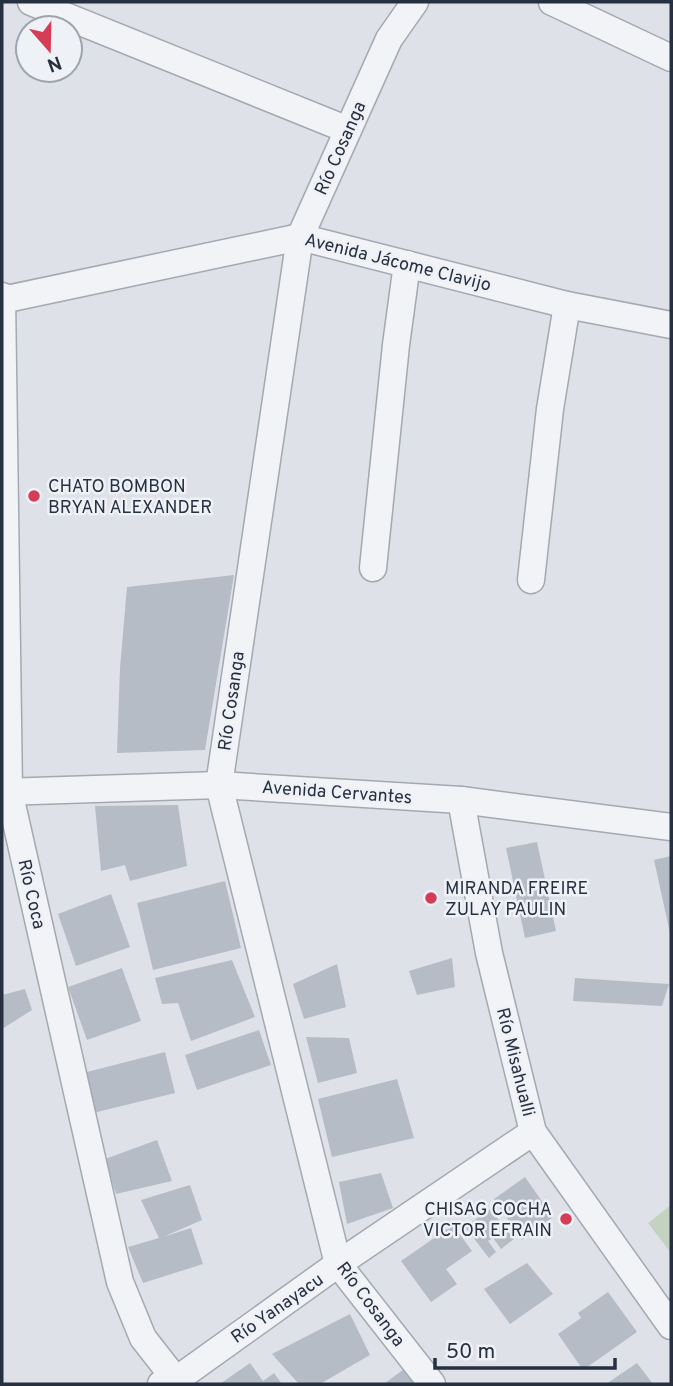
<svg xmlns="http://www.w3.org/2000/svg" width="673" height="1386" viewBox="0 0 673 1386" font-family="Overpass,sans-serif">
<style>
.green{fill:#c4d3bf}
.building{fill:#b5bcc5}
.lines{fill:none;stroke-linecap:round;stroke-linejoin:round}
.minor-casing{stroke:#a3a9b2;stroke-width:29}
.minor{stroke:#f1f3f7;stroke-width:26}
.poi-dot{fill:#d53c56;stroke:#eef1f6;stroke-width:2.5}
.labels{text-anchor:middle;stroke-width:5;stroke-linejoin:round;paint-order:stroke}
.street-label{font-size:18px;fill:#263040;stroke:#eef1f6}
.poi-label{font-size:18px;fill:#263040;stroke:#eef1f6;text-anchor:start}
</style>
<rect width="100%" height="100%" fill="#dee2e8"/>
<!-- green -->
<path class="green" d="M671,1205V1253L648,1223Z"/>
<!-- building -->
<g class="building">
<path d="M234,575L205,750L117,753L120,668L127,587Z"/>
<path d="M178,805L187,866L130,881L125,865L101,871L95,806Z"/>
<path d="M537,842L556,931L525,938L506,848Z"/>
<path d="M671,856V933H670L654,860Z"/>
<path d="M225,881L241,948L153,970L137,903Z"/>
<path d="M111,894L130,947L76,966L58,914Z"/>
<path d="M452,958L455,987L417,995L409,971Z"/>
<path d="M232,960L255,1017L191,1041L178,1003L162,1004L155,978Z"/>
<path d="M337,964L346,1007L304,1019L293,984Z"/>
<path d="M122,968L141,1021L87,1040L68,987Z"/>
<path d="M575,978L669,984L662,1006L573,1001Z"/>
<path d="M25,989L32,1010L2,1029V995Z"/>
<path d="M259,1030L271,1065L197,1090L185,1055Z"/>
<path d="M306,1037L349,1038L357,1073L318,1083Z"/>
<path d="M165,1052L175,1093L93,1113L83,1073Z"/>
<path d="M397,1079L414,1138L332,1157L318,1099Z"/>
<path d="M157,1140L172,1181L116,1194L105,1159Z"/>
<path d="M381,1173L393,1208L347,1224L339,1182Z"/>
<path d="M525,1177L553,1217L522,1240L494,1199Z"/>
<path d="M190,1185L202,1220L163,1237L191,1228L203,1264L143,1283L128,1247L159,1238L141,1200Z"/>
<path d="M490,1209L514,1239L501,1249L493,1238L488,1241L496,1252L489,1258L465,1227Z"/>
<path d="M453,1225L472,1251L446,1269L457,1284L431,1302L401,1261Z"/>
<path d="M527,1263L553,1294L510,1324L484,1289Z"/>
<path d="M608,1292L637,1332L583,1370L558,1334L581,1318L578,1313Z"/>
<path d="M350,1314L370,1355L320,1384H299L272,1354Z"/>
<path d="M250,1363L263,1381L274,1373L282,1384H220Z"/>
<path d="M637,1363L653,1384H606Z"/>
<path d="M404,1369L415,1384H384Z"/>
</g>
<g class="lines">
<defs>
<g id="minor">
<path d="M31,2L348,130"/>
<path d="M415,2L389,39L300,237L219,785L338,1264L432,1384"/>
<path d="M552,2L671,58"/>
<path d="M2,296L9,791L120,1282L143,1338L179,1384"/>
<path d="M2,300L300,237L567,305L671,325"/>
<path d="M373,568L396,345L407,264"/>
<path d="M531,580L550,409L567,305"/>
<path d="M2,792L219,785L461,800L671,827"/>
<path d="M461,800L489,953L533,1132L671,1326"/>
<path d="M161,1384L176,1380L338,1264L533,1132"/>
</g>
</defs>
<!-- minor casing -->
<use href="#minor" class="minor-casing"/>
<!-- minor -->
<use href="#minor" class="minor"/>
</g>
<!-- markers -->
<g class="poi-dot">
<circle cx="34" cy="496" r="7"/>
<circle cx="431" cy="898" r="7"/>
<circle cx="566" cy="1219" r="7"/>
</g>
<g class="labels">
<!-- street labels -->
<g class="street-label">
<text transform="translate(340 148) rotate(-66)" y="6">Río Cosanga</text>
<text transform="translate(398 262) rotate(14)" y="6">Avenida Jácome Clavijo</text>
<text transform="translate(231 701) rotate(-82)" y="6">Río Cosanga</text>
<text transform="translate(337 792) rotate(4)" y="6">Avenida Cervantes</text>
<text transform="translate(32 894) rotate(77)" y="6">Río Coca</text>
<text transform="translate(516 1062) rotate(76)" y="6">Río Misahualli</text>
<text transform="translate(371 1304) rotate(53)" y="6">Río Cosanga</text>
<text transform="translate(277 1308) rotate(-35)" y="6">Río Yanayacu</text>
</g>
<!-- poi labels -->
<g class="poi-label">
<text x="48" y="492">CHATO BOMBON<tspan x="48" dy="21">BRYAN ALEXANDER</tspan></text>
<text x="445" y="894">MIRANDA FREIRE<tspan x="445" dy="21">ZULAY PAULIN</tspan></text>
<text x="552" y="1215" text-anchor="end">CHISAG COCHA<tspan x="552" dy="21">VICTOR EFRAIN</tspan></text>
</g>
</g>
<!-- border -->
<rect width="673" height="1386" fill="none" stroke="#263040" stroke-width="7"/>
<!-- north arrow -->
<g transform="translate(49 49) rotate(160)"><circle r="33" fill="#eef1f6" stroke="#9ea4ad" stroke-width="2"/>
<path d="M0-5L12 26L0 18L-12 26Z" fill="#d53c56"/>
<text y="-10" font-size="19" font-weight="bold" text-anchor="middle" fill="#263040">N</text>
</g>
<!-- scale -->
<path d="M435 1358v10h180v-10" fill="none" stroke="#263040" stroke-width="3.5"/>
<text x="446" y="1358" font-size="21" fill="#263040" stroke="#eef1f6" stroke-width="5" paint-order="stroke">50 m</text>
</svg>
